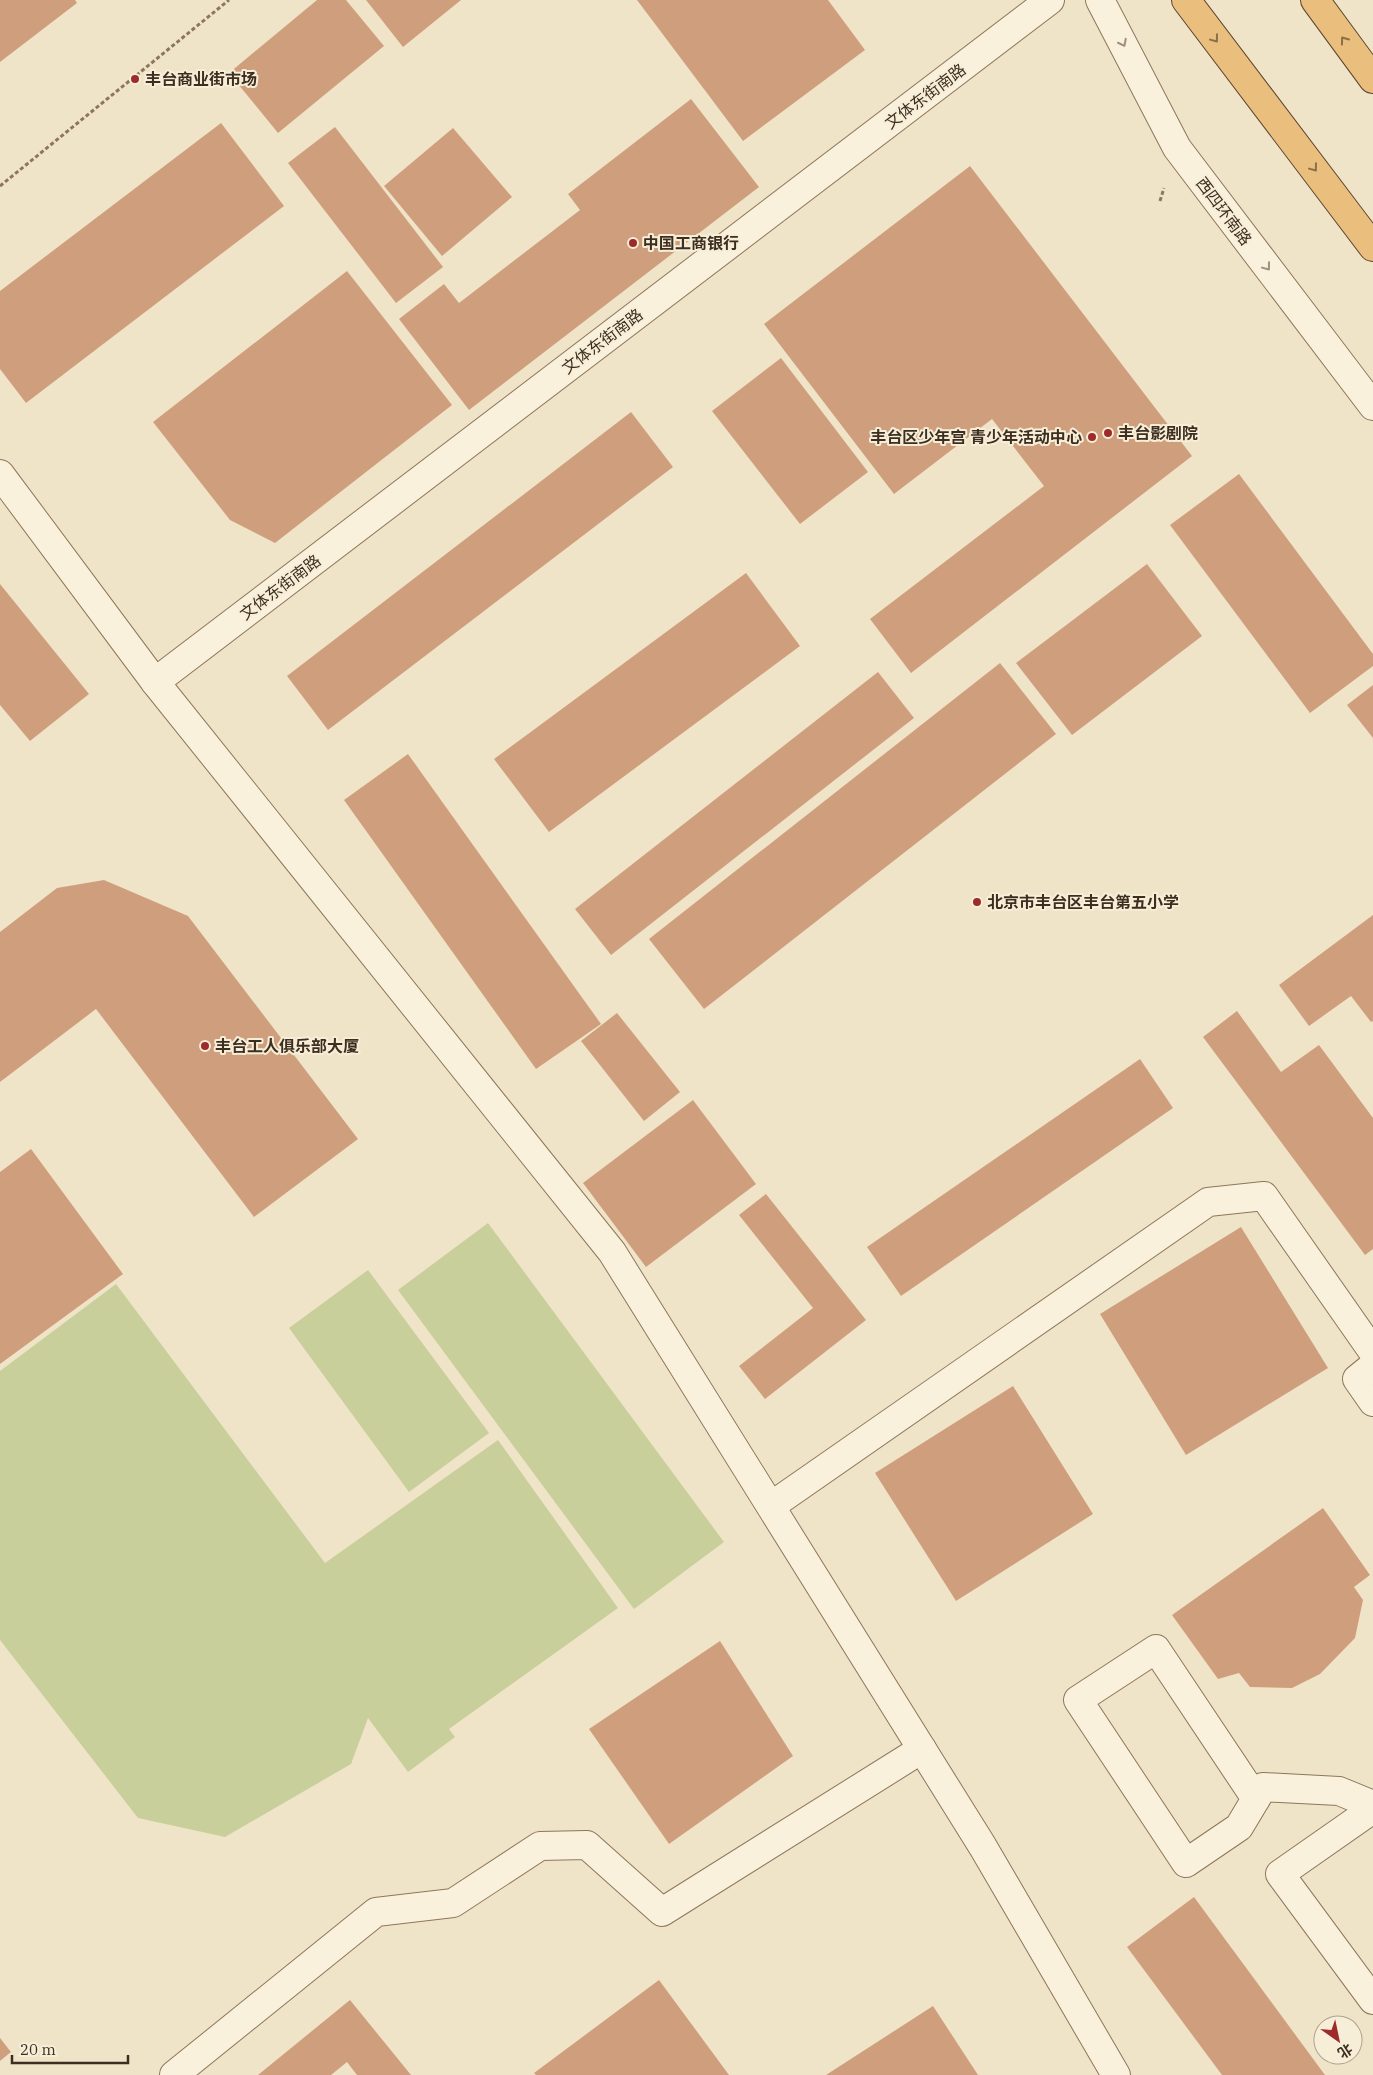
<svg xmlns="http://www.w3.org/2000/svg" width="1373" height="2075" viewBox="0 0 1373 2075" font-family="'IBM Plex Serif','Noto Sans SC',serif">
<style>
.pitch{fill:#c9cf9b}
.building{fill:#cf9f7d}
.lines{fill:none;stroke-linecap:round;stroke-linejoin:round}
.minor-casing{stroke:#8d765c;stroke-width:30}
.tertiary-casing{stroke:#8d765c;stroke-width:30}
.trunk-casing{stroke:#5b4430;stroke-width:30}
.path{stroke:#8d765c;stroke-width:3;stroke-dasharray:4 2.5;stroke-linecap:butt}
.minor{stroke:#faf1dc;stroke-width:28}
.tertiary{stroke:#faf1dc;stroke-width:28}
.trunk{stroke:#eabe7c;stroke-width:28}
.oneway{stroke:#8b6f49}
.oneway2{stroke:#9c907e}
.poi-dot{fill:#9e2a2b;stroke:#f7eed8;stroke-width:2}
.labels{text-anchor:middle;stroke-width:4;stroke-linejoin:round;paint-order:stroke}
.poi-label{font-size:16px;font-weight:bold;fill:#3d2e20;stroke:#f7eed8;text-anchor:start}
.street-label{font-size:16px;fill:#3d2e20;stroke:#f7eed8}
</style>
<rect width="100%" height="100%" fill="#f0e4c8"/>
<!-- pitch -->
<g class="pitch">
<path d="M488,1223L724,1542L634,1609L398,1290Z"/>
<path d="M368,1270L489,1433L409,1492L289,1328Z"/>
<path d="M116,1284L325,1563L498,1440L618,1608L449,1729L455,1737L408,1772L368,1718L351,1764L225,1837L138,1818L0,1640V1371Z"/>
</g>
<!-- building -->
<g class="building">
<path d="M0,0H75L77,3L0,62Z"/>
<path d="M317,0H346L384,46L278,133L229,73Z"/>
<path d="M366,0H461L403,47Z"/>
<path d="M637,0H828L865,50L743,141Z"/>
<path d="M691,99L759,187L469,410L399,319L444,284L459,303L580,210L568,194Z"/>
<path d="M221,123L284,206L26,403L0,369V291Z"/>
<path d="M335,127L443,267L396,303L288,163Z"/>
<path d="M453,128L512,197L442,256L384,186Z"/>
<path d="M970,166L1192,456L911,673L870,619L1044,486L992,419L894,494L764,324Z"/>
<path d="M347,271L452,405L275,543L230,520L153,422Z"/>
<path d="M781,358L868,472L800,524L712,411Z"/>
<path d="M631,412L673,467L328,730L287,676Z"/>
<path d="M1239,474L1373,654V666L1310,713L1170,525Z"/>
<path d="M1147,564L1202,636L1072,735L1016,663Z"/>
<path d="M746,573L800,646L549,832L494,759Z"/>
<path d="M0,584L89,694L30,741L0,705Z"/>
<path d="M1000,663L1056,734L704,1009L649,939Z"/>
<path d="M878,672L914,718L611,955L575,909Z"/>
<path d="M1373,685V738L1347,705Z"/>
<path d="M408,754L601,1024L536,1069L344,800Z"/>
<path d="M104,880L188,916L358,1139L254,1217L96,1009L0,1082V932L57,888Z"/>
<path d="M1373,915V1021L1371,1022L1351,996L1309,1026L1279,985Z"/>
<path d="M1237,1011L1281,1072L1319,1045L1373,1118V1249L1365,1255L1203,1037Z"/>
<path d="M617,1013L680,1092L644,1121L581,1041Z"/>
<path d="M1140,1059L1173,1108L901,1296L867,1247Z"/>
<path d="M693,1100L756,1184L646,1267L583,1183Z"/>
<path d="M31,1149L123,1274L0,1364V1172Z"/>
<path d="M766,1194L866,1320L765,1399L739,1366L813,1308L739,1215Z"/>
<path d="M1241,1227L1328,1368L1186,1455L1100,1314Z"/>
<path d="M1013,1386L1093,1514L956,1601L875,1473Z"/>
<path d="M1323,1508L1370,1575L1354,1587L1363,1600L1355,1638L1320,1674L1292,1688L1250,1687L1239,1673L1218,1679L1172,1615Z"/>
<path d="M720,1641L793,1756L669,1844L589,1729Z"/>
<path d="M1194,1897L1325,2075H1222L1127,1947Z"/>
<path d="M659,1980L729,2075H536L534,2073Z"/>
<path d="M350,2000L411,2075H357L347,2062L331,2075H258Z"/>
<path d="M933,2006L978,2075H826Z"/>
<path d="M0,2038L11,2052L0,2061Z"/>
</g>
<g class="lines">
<defs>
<g id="minor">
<path d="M0,474L155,682L612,1252L983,1847L1116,2075"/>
<path d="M155,682L1050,0"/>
<path d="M1373,1366L1357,1379L1373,1402"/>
<path d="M771,1506L1208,1202L1264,1196L1373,1352"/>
<path d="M1256,1799L1156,1649L1078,1700L1186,1863L1239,1827L1263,1787L1339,1791L1373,1805"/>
<path d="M1373,1809L1280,1874L1373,2000"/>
<path d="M174,2075L376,1912L453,1903L540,1846L587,1845L662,1912L922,1749"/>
</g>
<path id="tertiary" d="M1100,0L1177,148L1373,406"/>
<g id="trunk">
<path d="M1186,0L1373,247"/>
<path d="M1315,0L1373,79"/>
</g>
</defs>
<!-- minor casing -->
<use href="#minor" class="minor-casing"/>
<!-- tertiary casing -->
<use href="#tertiary" class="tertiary-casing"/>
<!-- trunk casing -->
<use href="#trunk" class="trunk-casing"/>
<!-- path -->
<g class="path">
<path d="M0,186L229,0"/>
<path d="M1160,201L1164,188"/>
</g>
<!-- minor -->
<use href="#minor" class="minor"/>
<!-- tertiary -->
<use href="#tertiary" class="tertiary"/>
<!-- trunk -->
<use href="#trunk" class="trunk"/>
</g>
<!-- one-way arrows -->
<defs><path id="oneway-chevron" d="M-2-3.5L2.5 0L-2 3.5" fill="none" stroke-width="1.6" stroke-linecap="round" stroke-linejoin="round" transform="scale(1.25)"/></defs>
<g class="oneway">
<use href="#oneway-chevron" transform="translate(1215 39) rotate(53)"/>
<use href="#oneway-chevron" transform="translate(1344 40) rotate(-126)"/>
<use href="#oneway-chevron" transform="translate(1314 168) rotate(53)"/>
</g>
<g class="oneway2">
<use href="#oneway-chevron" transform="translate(1123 43) rotate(63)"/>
<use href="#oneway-chevron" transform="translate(1267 267) rotate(53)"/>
</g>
<!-- markers -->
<g class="poi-dot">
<circle cx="135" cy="79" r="5"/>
<circle cx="633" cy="243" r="5"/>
<circle cx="1108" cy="433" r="5"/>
<circle cx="1092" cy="437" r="5"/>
<circle cx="977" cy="902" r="5"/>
<circle cx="205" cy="1046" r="5"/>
</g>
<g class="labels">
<!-- poi labels -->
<g class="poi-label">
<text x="145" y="85">丰台商业街市场</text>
<text x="643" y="249">中国工商银行</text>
<text x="1118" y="439">丰台影剧院</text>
<text x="1082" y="443" text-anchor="end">丰台区少年宫 青少年活动中心</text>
<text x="987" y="908">北京市丰台区丰台第五小学</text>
<text x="215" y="1052">丰台工人俱乐部大厦</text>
</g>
<!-- street labels -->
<g class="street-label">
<text transform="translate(925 96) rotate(-37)" y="6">文体东街南路</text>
<text transform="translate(1224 211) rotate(53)" y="6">西四环南路</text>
<text transform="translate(602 341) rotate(-37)" y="6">文体东街南路</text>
<text transform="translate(280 587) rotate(-37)" y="6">文体东街南路</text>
</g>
</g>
<!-- north arrow -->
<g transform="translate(1338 2040) rotate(147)"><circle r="24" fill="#f7eed8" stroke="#ada18e"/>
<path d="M0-4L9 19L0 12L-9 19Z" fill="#9e2a2b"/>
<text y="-8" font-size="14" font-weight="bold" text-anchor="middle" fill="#3d2e20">北</text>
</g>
<!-- scale -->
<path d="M12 2055v8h116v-8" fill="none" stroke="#3d2e20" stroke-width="2.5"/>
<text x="20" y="2055" font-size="15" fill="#3d2e20" stroke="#f7eed8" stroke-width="4" paint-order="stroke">20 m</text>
</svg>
